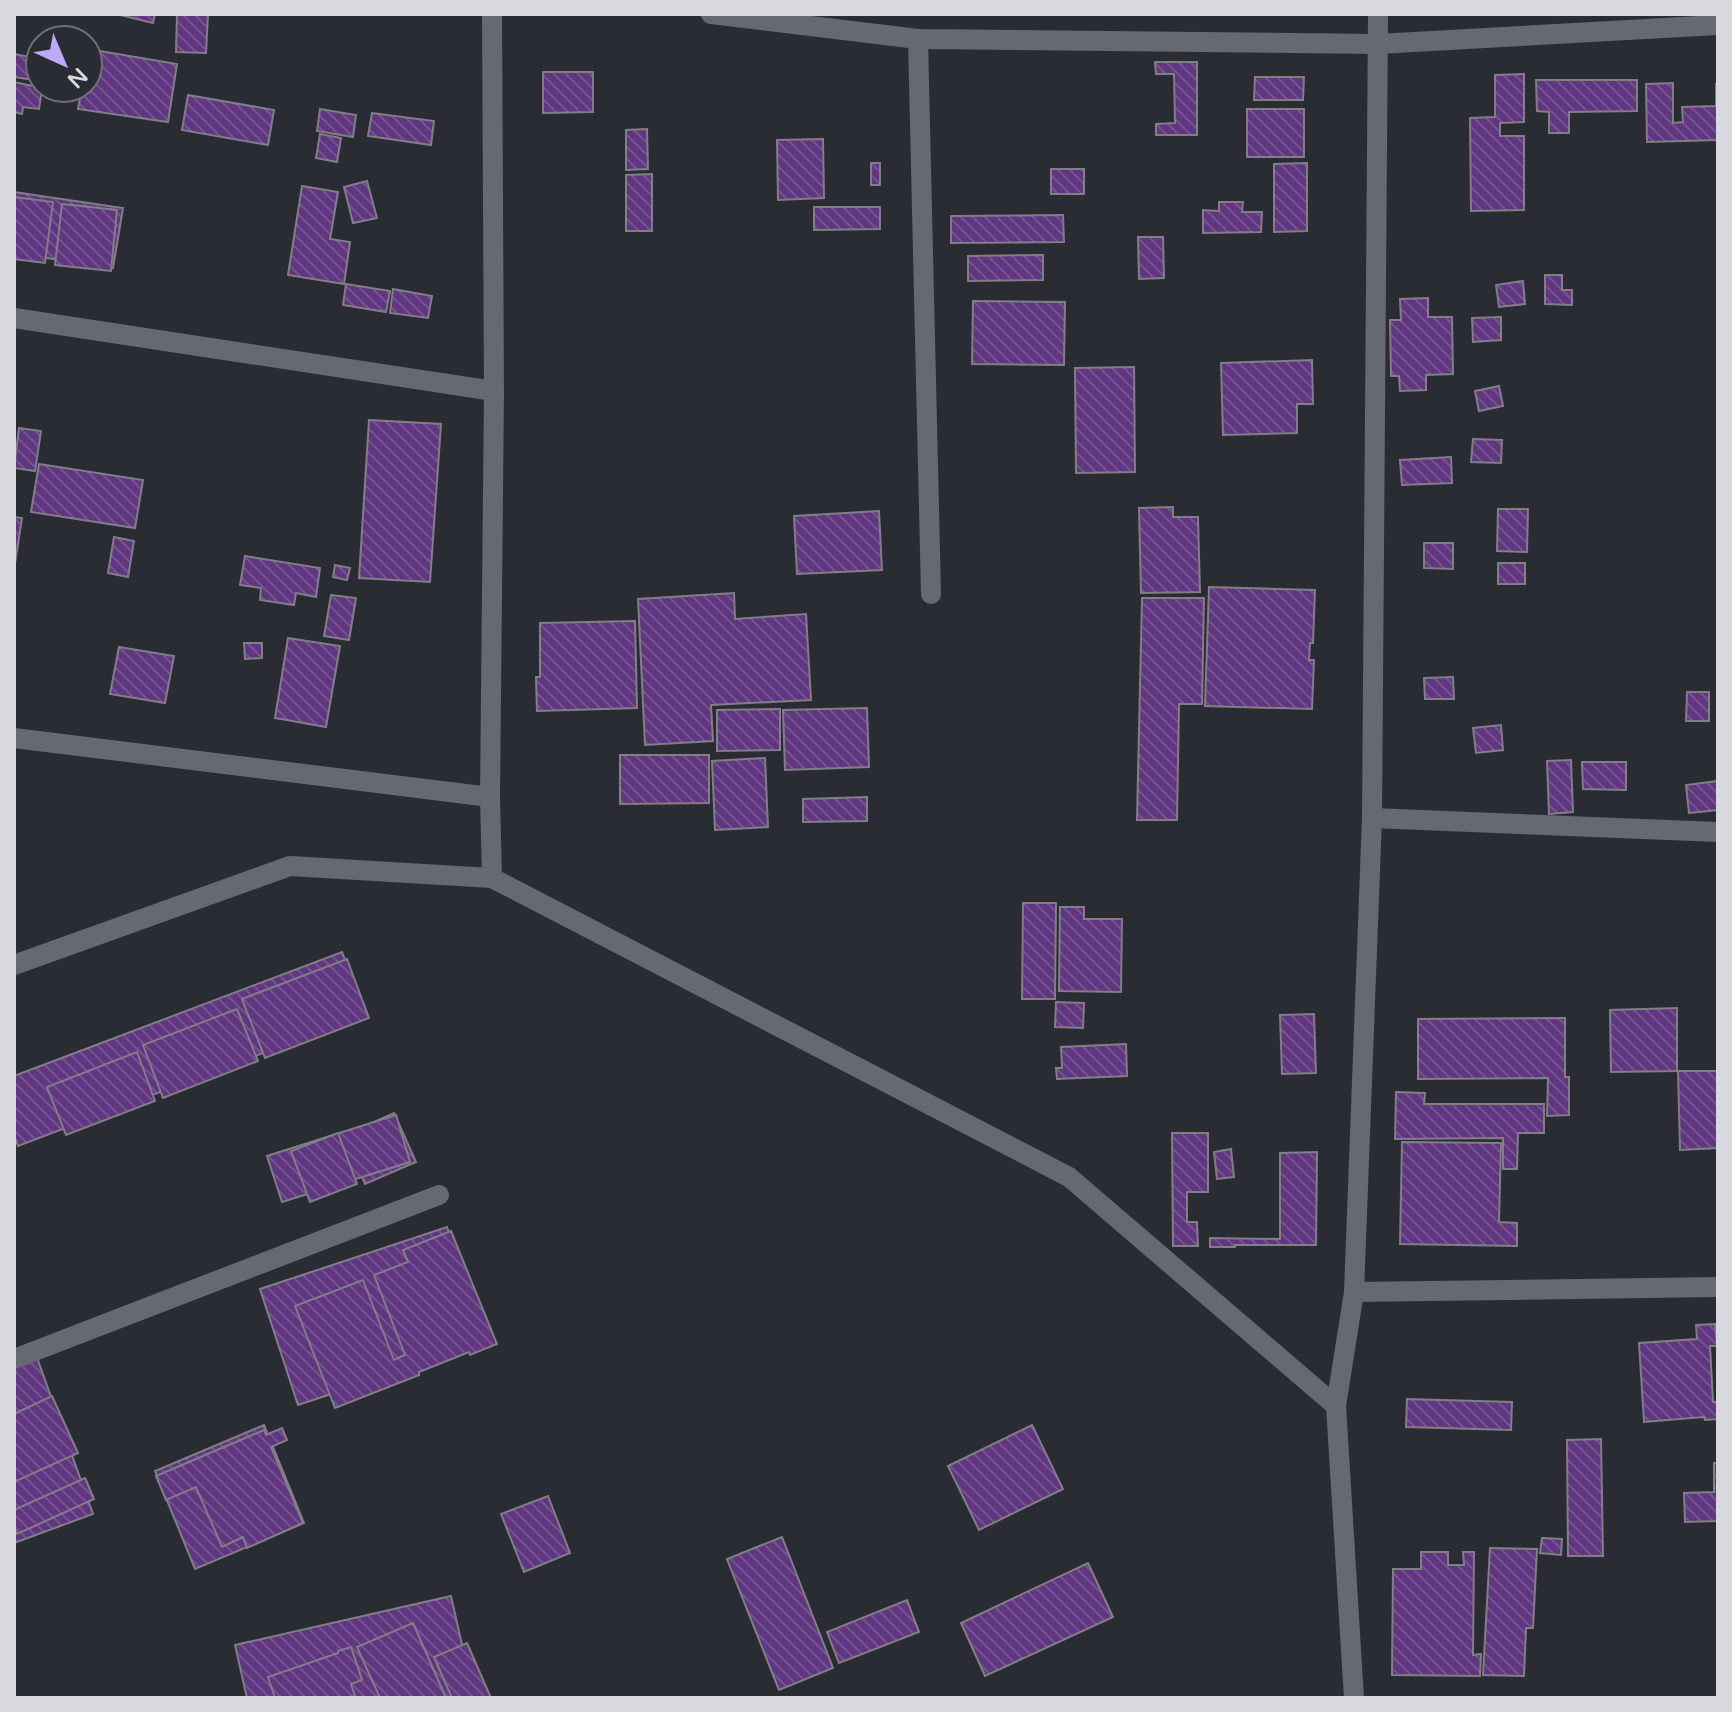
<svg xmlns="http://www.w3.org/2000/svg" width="1732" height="1712" viewBox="0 0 1732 1712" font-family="'Varela Round',sans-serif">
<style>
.building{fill:url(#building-back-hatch);stroke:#827e86;stroke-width:2}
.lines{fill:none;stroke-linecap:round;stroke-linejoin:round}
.minor{stroke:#666970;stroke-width:20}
</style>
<defs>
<pattern id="building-back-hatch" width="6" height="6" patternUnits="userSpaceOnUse" patternTransform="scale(2)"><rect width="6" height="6" fill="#5f367f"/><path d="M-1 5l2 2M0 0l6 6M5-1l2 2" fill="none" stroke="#755291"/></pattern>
</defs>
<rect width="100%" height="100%" fill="#2a2c33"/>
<!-- building -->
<g class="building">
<path d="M116,14H155L153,23Z"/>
<path d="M177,14H208L206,53L176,52Z"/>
<path d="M88,49L177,64L168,122L78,109L82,88H88Z"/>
<path d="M14,54L40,59V81L14,77Z"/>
<path d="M1155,62H1197V135H1156V124L1175,123L1174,74H1156Z"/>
<path d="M543,72H593V112L543,113Z"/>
<path d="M1524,74V122L1500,123V136H1524V210L1471,211L1470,118L1495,117V75Z"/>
<path d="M1255,77H1304L1303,100H1254Z"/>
<path d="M1536,80H1637V111L1569,112V133H1549V112L1537,111Z"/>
<path d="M14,82L42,88L39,109L23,107L22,114L14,112Z"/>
<path d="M1673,83V123L1683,122L1682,107L1716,106V84H1718V140L1647,142L1646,84Z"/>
<path d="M188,95L274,110L268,145L182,130Z"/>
<path d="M320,109L356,115L353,137L317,131Z"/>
<rect x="1247" y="109" width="57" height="48"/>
<path d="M372,113L434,121L431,145L368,136Z"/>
<path d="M647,129L648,169L626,170V130Z"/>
<path d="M320,134L341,138L337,162L316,158Z"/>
<path d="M823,139L824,198L778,200L777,140Z"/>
<rect x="871" y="163" width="9" height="22"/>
<path d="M1307,163V231L1274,232V164Z"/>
<rect x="1051" y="169" width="33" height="25"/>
<path d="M652,174V231H626V175Z"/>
<path d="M367,181L377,218L353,223L344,187Z"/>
<path d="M302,186L338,192L330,239L350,242L344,284L288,275Z"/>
<path d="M14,192L123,208L113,268L14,253Z"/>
<path d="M14,197L53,202L45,263L14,259Z"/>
<path d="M1219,202H1243L1242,212H1262L1261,232L1203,233V210L1219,211Z"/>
<path d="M62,204L117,210L111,271L55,265Z"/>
<path d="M814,207H880V229L814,230Z"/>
<path d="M1063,215L1064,242L951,243V216Z"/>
<path d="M1138,237H1163L1164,278L1139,279Z"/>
<path d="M1043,255V280L968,281V256Z"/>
<path d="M1545,275H1562V290H1572V305L1545,304Z"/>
<path d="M1523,281L1525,304L1499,307L1496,285Z"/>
<path d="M346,284L390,291L386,312L343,305Z"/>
<path d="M393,289L432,296L428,318L390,313Z"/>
<path d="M1428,298V317H1452L1453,374L1426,375V390L1400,391L1399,376H1391L1390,320H1401L1400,299Z"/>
<path d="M973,301L1065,302L1064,365L972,364Z"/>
<path d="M1501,317V340L1473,342L1472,318Z"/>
<path d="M1312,360L1313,404H1297V433L1223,435L1221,363Z"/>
<path d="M1134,367L1135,472L1076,473L1075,368Z"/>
<path d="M1499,386L1503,406L1479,411L1475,391Z"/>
<path d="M369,420L441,424L430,582L359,578Z"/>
<path d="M19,428L41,431L35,471L14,468Z"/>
<path d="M1473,439L1502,440L1501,463L1471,462Z"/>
<path d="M1451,457L1452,483L1402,485L1400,460Z"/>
<path d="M39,464L143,480L135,528L31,512Z"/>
<path d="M1173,507V517H1198L1200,592L1141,593L1139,508Z"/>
<path d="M1498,509H1528L1527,552L1497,551Z"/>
<path d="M879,511L882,570L797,574L794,516Z"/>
<path d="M14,517L22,518L14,570Z"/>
<path d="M114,537L134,541L128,577L108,573Z"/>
<path d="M1424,543H1453V569L1424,568Z"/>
<path d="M245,556L320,568L316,597L296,593L294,605L260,600L261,588L240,585Z"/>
<rect x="1498" y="563" width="27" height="21"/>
<path d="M335,565L350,568L347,580L333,577Z"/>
<path d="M1209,587L1315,590L1313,643H1310L1309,660H1314L1312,709L1205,706Z"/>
<path d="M734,593L735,619L806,614L811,700L711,705L713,741L645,745L638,599Z"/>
<path d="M331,595L356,598L349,640L324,636Z"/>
<path d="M1142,598H1204L1202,704H1179L1177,820H1137Z"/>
<path d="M635,621L637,708L537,711L536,677H540V623Z"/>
<path d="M288,638L340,646L326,727L275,718Z"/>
<path d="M244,643H262V658L245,659Z"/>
<path d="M119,647L174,656L165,703L110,694Z"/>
<path d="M1453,677L1454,699H1425L1424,678Z"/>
<path d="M1687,692H1709V721H1686Z"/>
<path d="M867,708L869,767L785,770L783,710Z"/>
<path d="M780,709V750L717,751V710Z"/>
<path d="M1501,725L1503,750L1476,753L1473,728Z"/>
<path d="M620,755H709V803L620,804Z"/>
<path d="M765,758L768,827L715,830L712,761Z"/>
<path d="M1571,760L1573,812L1549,814L1547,761Z"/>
<path d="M1582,762H1626V790L1583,789Z"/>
<path d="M1718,781V810L1689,813L1686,785Z"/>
<path d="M867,797V821L803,822V799Z"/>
<path d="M1023,903H1056L1055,999H1022Z"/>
<path d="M1060,907H1084V919H1122L1121,992L1059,991Z"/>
<path d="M342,952L366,1014L18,1146L14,1135V1076Z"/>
<path d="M347,959L369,1018L265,1058L242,999Z"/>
<path d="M1056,1002L1084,1003L1083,1028L1055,1027Z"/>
<path d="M1677,1008V1071L1611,1072L1610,1010Z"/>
<path d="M237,1009L258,1061L163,1098L143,1045Z"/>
<path d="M1314,1014L1316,1073L1282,1074L1280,1015Z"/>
<path d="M1565,1018V1077H1569V1115L1547,1116L1548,1078L1418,1079V1019Z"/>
<path d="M1126,1044L1127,1076L1057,1079L1056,1068H1062L1061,1047Z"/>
<path d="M137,1052L155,1101L66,1135L47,1087Z"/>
<path d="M1678,1071H1717L1718,1148L1680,1150Z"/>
<path d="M1396,1092L1425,1093L1424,1104H1544V1133H1518L1517,1169H1503V1138L1395,1139Z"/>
<path d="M394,1113L416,1162L365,1184L345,1135Z"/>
<path d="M396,1115L410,1162L282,1202L267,1156Z"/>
<path d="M338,1133L357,1184L310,1202L291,1151Z"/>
<path d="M1172,1133H1208V1192H1187V1222H1197L1198,1246H1173Z"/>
<path d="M1402,1142L1501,1143L1499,1222L1517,1223V1246L1400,1244Z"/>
<path d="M1231,1149L1234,1177L1217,1179L1214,1152Z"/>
<path d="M1317,1152L1316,1245H1235V1247H1210V1238L1280,1239V1153Z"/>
<path d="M447,1227L486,1343L298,1405L260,1289Z"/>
<path d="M451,1231L497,1344L470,1355L469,1352L419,1372V1375L335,1408L295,1306L363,1280L394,1360L405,1355L374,1275L408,1262L403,1250Z"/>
<path d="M1715,1324L1717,1346H1710L1713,1402H1717L1718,1419L1705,1420L1704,1417L1644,1422L1639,1343L1697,1339L1696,1325Z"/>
<path d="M35,1352L93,1514L14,1543V1360Z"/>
<path d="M52,1396L78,1453L14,1482V1414Z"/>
<path d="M1407,1399L1512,1402L1511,1430L1406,1427Z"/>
<path d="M264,1425L304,1523L195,1569L155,1471Z"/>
<path d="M1032,1425L1063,1489L979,1530L948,1466Z"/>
<path d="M282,1428L287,1440L271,1447L303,1523L247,1548L243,1537L222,1547L196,1487L166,1500L156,1476L264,1430L266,1435Z"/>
<path d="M1601,1439L1603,1556H1568L1567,1440Z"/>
<path d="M1714,1463H1718V1521L1685,1522L1684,1493L1714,1492Z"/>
<path d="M85,1478L94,1499L17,1534L14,1526V1510Z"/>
<path d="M548,1496L570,1553L524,1572L501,1514Z"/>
<path d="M782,1537L833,1668L779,1690L727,1559Z"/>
<path d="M1542,1538L1562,1539L1561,1555L1540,1553Z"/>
<path d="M1490,1548L1537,1549L1533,1628H1526L1524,1676L1483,1675Z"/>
<path d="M1421,1552H1448V1565H1464L1463,1552H1474L1473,1655L1481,1654L1480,1676L1392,1675L1393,1569H1421Z"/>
<path d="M1088,1563L1113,1617L985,1676L961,1623Z"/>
<path d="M451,1596L474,1698H247L235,1645Z"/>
<path d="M907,1600L919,1632L839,1663L827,1632Z"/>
<path d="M413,1623L446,1698H380L357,1647Z"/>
<path d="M467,1643L491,1698H452L434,1657Z"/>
<path d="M351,1647L362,1680L351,1684L355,1696L349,1698H275L268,1677L338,1653V1651Z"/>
</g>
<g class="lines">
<!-- minor -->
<g class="minor">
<path d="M711,14L918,39L1378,44L1718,25"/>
<path d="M918,39L931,594"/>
<path d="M14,318L494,391"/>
<path d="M14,738L490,797"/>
<path d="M1372,818L1718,832"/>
<path d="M492,878L490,797L494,391L492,14"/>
<path d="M14,965L290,866L492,878L1069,1177L1336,1406"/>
<path d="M1354,1292L1718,1287"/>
<path d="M14,1359L439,1195"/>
<path d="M1354,1698L1336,1406L1354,1292L1372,818L1378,14"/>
</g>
</g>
<!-- border -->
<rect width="1732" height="1712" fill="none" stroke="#d8d9de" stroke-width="32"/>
<!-- north arrow -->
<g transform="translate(64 64) rotate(136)"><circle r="38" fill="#2a2c33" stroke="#707177" stroke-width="2"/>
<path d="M0-6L14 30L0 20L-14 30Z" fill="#baaaf7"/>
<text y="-12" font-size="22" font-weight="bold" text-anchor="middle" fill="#d8d9de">N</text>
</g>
</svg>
